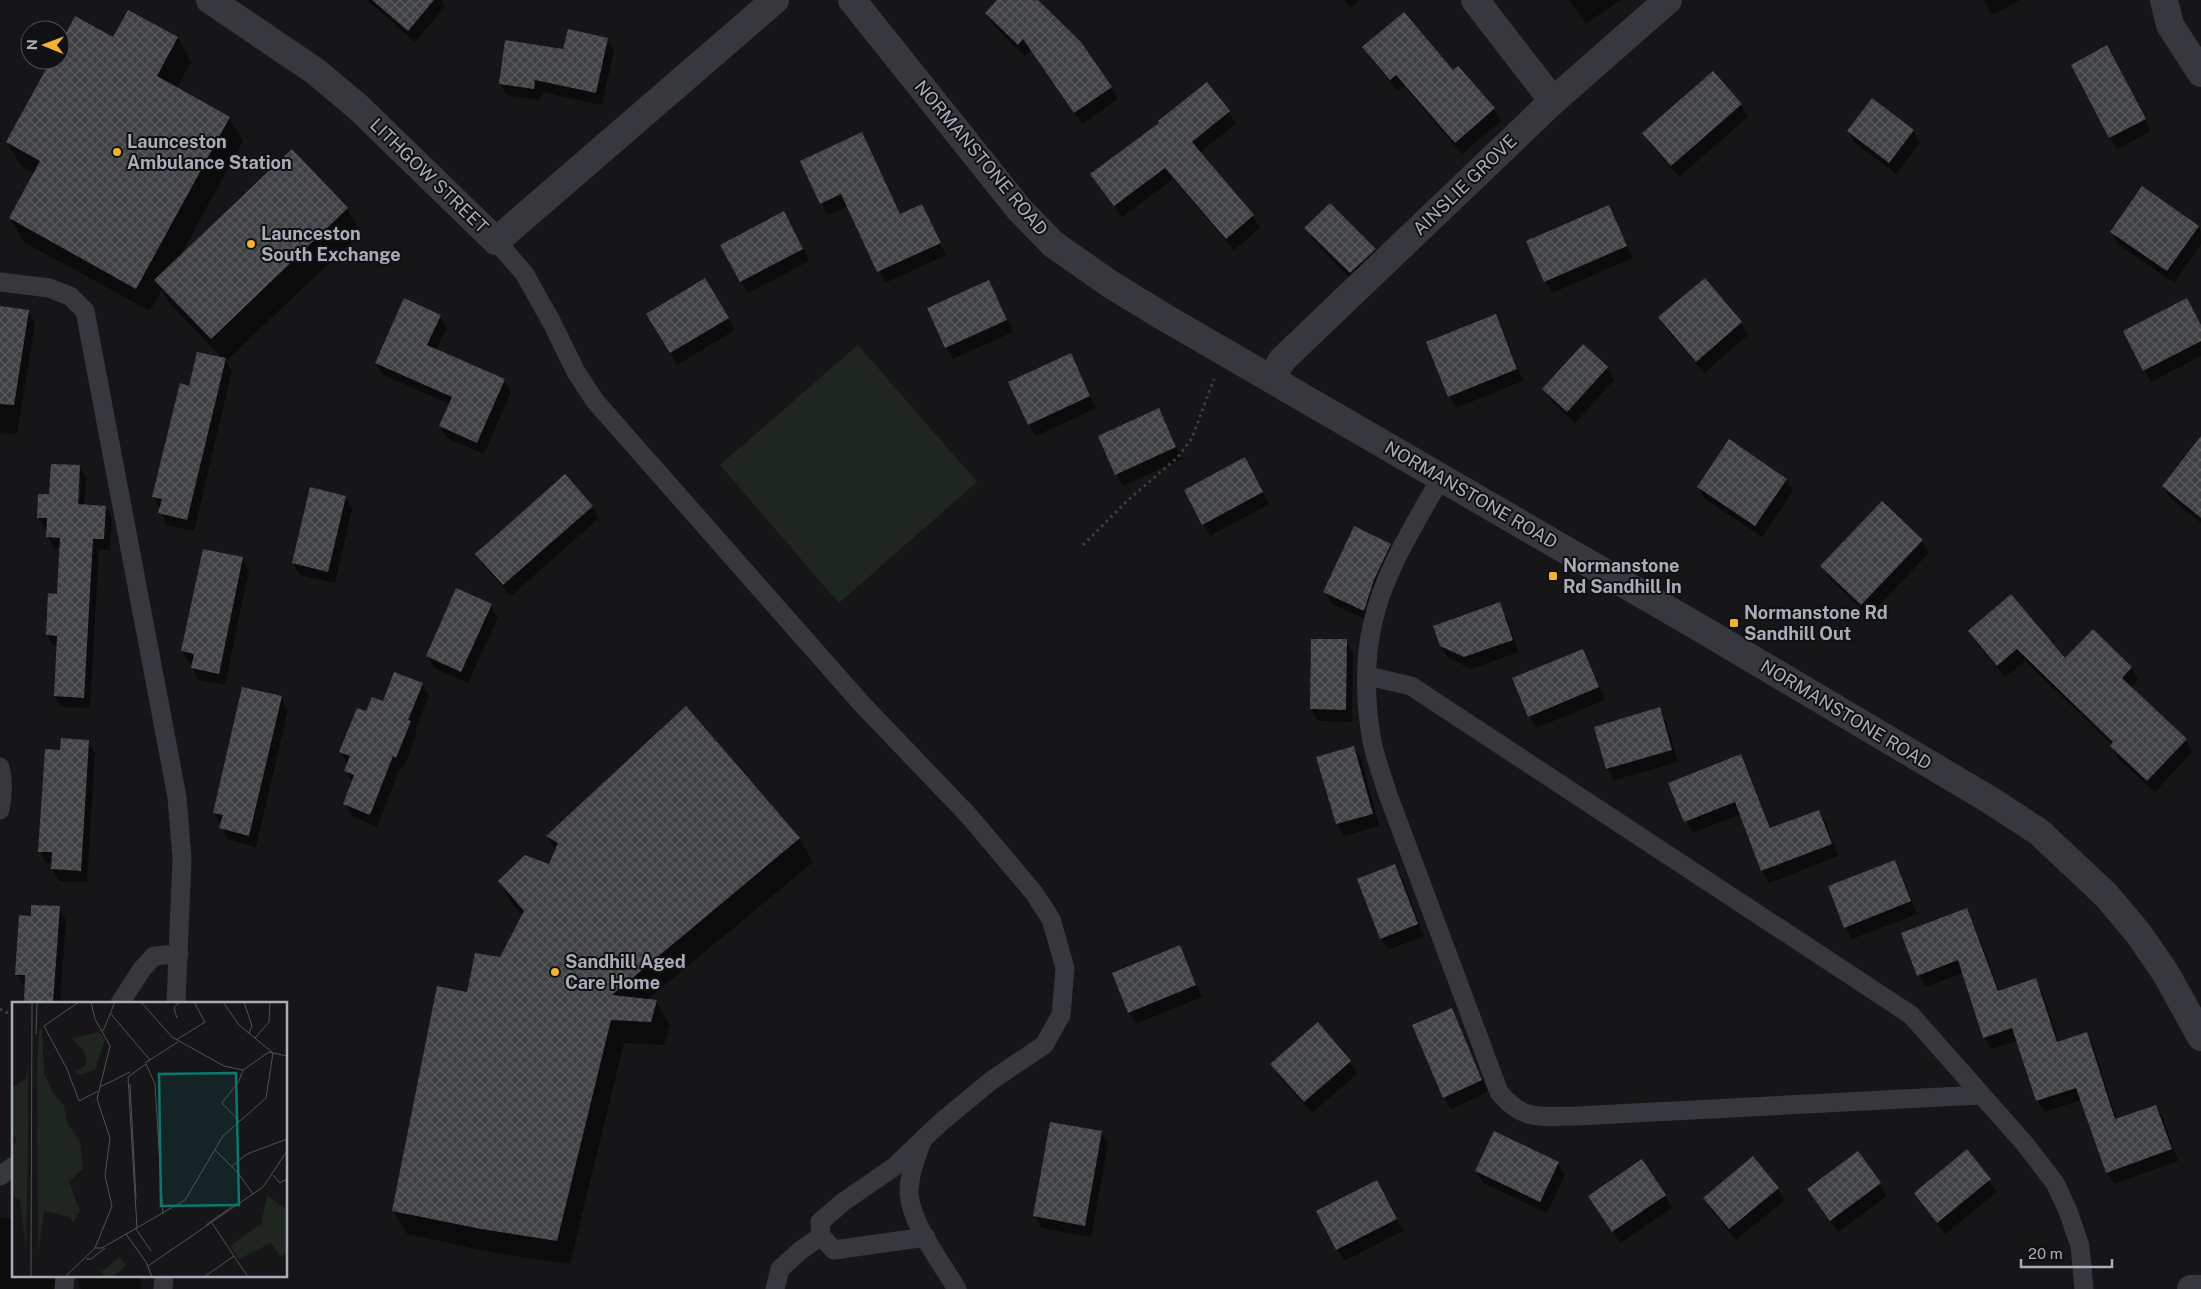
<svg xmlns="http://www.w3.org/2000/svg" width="2201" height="1289" viewBox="0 0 2201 1289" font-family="'Public Sans',sans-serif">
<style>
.green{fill:#1e261f}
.shadow{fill:#0007;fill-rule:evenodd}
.building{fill:url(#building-cross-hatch)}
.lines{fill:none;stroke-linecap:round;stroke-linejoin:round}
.path{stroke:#3d3f44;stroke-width:3;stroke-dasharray:2.5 4;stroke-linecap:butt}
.service{stroke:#37383d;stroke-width:19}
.minor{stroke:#37383d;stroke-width:28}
.tertiary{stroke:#37383d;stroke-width:28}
.poi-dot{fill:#f2b134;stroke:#111113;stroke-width:2}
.labels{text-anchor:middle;stroke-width:4;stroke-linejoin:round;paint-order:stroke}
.poi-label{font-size:18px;font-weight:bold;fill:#a8adb8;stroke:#111113;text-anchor:start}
.street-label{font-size:18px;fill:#a8adb8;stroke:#111113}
.inset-road{fill:none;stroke:#505258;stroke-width:1}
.view{fill:#0f766e;fill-opacity:0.15;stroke:#0f766e;stroke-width:2.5}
.inset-edge{fill:none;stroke:#a8adb8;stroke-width:2.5}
</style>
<defs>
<pattern id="building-cross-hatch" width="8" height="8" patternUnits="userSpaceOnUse" patternTransform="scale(1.25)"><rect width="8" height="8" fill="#404145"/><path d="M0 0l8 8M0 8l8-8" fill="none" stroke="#595a5e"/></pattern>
</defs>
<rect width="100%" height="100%" fill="#161618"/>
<!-- green -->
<path class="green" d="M858,345L977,482L839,603L720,465Z"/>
<!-- shadow -->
<g class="shadow">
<path d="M367,0H441L445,7L415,42Z"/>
<path d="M999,0H1036L1111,88L1118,99L1082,124L1031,50L1025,56L993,25L986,13Z"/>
<path d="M1344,0H1360L1350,8Z"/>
<path d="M1569,0H1620L1586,24Z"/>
<path d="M1983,0H2020L1992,15Z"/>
<path d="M129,11L178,38L191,62L177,88L229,117L243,141L180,256L292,151L347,209L361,233L226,361L232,371L194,531L167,525L154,497L190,387L222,358L170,304L162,290L150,311L24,242L10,218L34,173L21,166L7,142L52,60H60V46L114,38Z"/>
<path d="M607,39L614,51L602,105L542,92L540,100L507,95L500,84L564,50Z"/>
<path d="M1364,48L1453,72L1458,68L1494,109L1501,121L1462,154L1404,86L1398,91L1371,59Z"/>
<path d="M2114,59L2151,131L2117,149L2110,137Z"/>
<path d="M1713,73L1741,105L1748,117L1679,177L1651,145L1644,133Z"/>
<path d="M1229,112L1236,124L1199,153L1253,216L1260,228L1234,250L1173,179L1122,217L1092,174Z"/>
<path d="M1913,130L1920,142L1896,174L1855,143L1848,131Z"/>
<path d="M862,134L900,215L928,217L946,255L885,283L848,206L828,215L821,203Z"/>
<path d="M1608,206L1633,258L1552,293L1545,281Z"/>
<path d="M791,225L809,261L748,293L741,281Z"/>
<path d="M2198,227L2201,232V244L2174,283L2118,244L2112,232Z"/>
<path d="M1306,228L1375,250L1382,261L1357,285L1313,240Z"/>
<path d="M705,280L735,330L677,365L648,314Z"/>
<path d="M1704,280L1741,323L1748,335L1704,373L1667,329L1660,317Z"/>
<path d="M995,293L1013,332L953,359L946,347Z"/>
<path d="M28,312L35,324L17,434L0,432V313Z"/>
<path d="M440,316L447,328L436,350L504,380L511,392L484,454L447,438L440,426L450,404L383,375L376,363Z"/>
<path d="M1495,316L1502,328L1523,381L1456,408L1449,396Z"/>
<path d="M2201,326V356L2151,382L2144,370Z"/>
<path d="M1077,367L1096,408L1036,436L1029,424Z"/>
<path d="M1607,368L1614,380L1575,423L1551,401L1544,389Z"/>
<path d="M1165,422L1182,459L1123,486L1116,474Z"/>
<path d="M2201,438V523L2170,498L2163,486Z"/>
<path d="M79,467L86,478L84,506L106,507L112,518L110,550H99L90,708L62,707L55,696L58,646H53L47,635L58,595L61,548H54L48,537V529H45L38,517L50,495ZM78,476H81L79,510H76Z"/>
<path d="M1251,471L1269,504L1210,536L1203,524Z"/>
<path d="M1786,480L1793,491L1762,537L1705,499L1698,487Z"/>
<path d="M345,497L352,509L335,583L300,575L293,563Z"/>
<path d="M592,506L599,518L511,596L484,566L477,554Z"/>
<path d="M1922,541L1929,553L1869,616L1829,578L1822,566Z"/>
<path d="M1390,545L1397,557L1371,622L1332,604L1325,592Z"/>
<path d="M242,558L249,570L225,685L199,680L192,668L193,664L189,663L182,651Z"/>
<path d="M1499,604L1506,616L1519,652L1471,669L1448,658L1441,646Z"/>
<path d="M491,605L498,617L468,683L434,668L428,656Z"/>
<path d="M1969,631L2065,659L2093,631L2132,668L2138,680L2131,688L2186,740L2192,752L2155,792L2118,758L2112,745L2025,661L2005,677L1976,643Z"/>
<path d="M1313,640L1346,641L1353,653L1352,722L1318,721L1311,709Z"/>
<path d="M1582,650L1605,700L1536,728L1514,679Z"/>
<path d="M422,684L429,696L415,730L417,734L403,769L400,768L377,827L352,816L345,804L353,783L346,771L348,765L341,752L366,713Z"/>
<path d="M281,698L288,710L256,847L228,840L214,812Z"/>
<path d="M1660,709L1666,721L1678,762L1614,780L1607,768Z"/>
<path d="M88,741L95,753L87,882L59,881L52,869V864L46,863L40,851L61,752Z"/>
<path d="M1354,748L1361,759L1379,826L1344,836L1337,824L1318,758Z"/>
<path d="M1740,756L1747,768L1771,829L1819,811L1826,823L1838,856L1769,883L1762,871L1741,814L1692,833L1670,784Z"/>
<path d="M547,837L799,838L813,862L647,1000L656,1001L670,1025L664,1045L624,1043L570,1264L495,1253L407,1234L393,1210L468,993L501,959L523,916L513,905L499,881L549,865L556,851Z"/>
<path d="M1895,861L1901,873L1917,914L1852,939L1845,927Z"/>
<path d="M1395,866L1402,878L1424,936L1388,950L1381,938Z"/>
<path d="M59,908L66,920L60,1003H25L26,987L24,986L17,975L32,917Z"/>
<path d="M1966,910L1973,922L2000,992L2036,980L2042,991L2059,1042L2086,1033L2093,1045L2117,1120L2156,1106L2163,1118L2178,1161L2114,1184L2107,1172L2081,1100L2044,1112L2037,1100L2017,1041L1991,1049L1984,1037L1963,973L1925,987L1919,975Z"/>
<path d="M1180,947L1202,997L1136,1024L1129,1012Z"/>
<path d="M1451,1010L1488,1092L1451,1109L1444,1097Z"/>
<path d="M1318,1024L1350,1062L1357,1074L1312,1113L1279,1076L1272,1064Z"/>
<path d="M1101,1132L1108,1144L1091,1237L1041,1228L1035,1216Z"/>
<path d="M1967,1151L1997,1192L1945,1234L1915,1193Z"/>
<path d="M1858,1153L1887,1196L1838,1232L1809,1190Z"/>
<path d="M1642,1161L1672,1208L1620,1243L1597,1208Z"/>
<path d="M1558,1163L1565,1175L1547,1213L1483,1183L1476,1171Z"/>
<path d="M1778,1189L1785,1200L1736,1240L1711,1210L1704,1198Z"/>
<path d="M1383,1193L1403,1231L1344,1261L1337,1249Z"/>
<path d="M0,1217L14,1218V1275H73L60,1289H0Z"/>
<path d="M73,1275H141V1289H81L77,1278Z"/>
</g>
<!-- building -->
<g class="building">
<path d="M372,0H434L408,31Z"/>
<path d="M997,0H1038L1081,42L1112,87L1074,113L1023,39L1018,45L985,13Z"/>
<path d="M128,10L178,37L157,76L230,117L136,289L9,218L40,161L6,142L51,60H60V44L75,16L113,37Z"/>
<path d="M1404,12L1453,70L1458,66L1495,108L1455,143L1396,75L1390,80L1362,47Z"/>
<path d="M568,29L608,38L596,93L535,80L534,89L499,84L505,40L563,49Z"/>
<path d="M2107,45L2146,119L2109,138L2071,65Z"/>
<path d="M1713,71L1742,104L1671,166L1642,133Z"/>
<path d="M1207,82L1230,111L1192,142L1254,215L1226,239L1165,168L1114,206L1090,174L1159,123L1158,121Z"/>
<path d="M1872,98L1914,130L1889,163L1847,131Z"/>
<path d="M862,132L900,214L922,204L941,243L877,272L841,194L820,204L800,161Z"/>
<path d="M292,149L348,208L211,339L154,280Z"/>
<path d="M2142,186L2199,226L2167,271L2110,232Z"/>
<path d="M1330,203L1376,249L1350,273L1304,228Z"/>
<path d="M1609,205L1627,246L1544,282L1526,241Z"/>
<path d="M784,211L803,249L740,282L720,245Z"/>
<path d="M705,278L729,318L670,353L646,314Z"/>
<path d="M1705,278L1742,322L1696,362L1658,317Z"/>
<path d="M989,280L1007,320L945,348L927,308Z"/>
<path d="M404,298L441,315L427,345L505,379L477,443L439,426L452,397L375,363Z"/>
<path d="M2187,298L2201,325V341L2143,371L2123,331Z"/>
<path d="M0,306L29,310L14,405L0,404Z"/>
<path d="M1496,314L1517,369L1448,397L1426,342Z"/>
<path d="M1583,344L1608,367L1567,412L1542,389Z"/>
<path d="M197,352L226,358L187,520L158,513L162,499L152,497L180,383L189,386Z"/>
<path d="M1071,353L1090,396L1028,425L1008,382Z"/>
<path d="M1159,408L1176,447L1115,475L1098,436Z"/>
<path d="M2201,436V518L2162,486Z"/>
<path d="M1729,439L1787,479L1755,526L1697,487Z"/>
<path d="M1245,457L1263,492L1202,525L1184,490Z"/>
<path d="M51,464L80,465L78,504L106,506L104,539H93L84,698L54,696L57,636L46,635L48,593L57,594L60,538L46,537L47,518H37L38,494H49Z"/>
<path d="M565,474L593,506L503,585L475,554Z"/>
<path d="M310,487L346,496L328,572L292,563Z"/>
<path d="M1882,501L1923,540L1861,605L1820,566Z"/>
<path d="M1354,526L1391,544L1374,580L1364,611L1323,592Z"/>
<path d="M203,549L243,557L219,674L191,668L194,654L181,651Z"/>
<path d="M456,588L492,604L461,672L426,656Z"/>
<path d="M2011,594L2065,658L2093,629L2132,667L2122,678L2187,739L2147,781L2110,746L2113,742L2017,649L1997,666L1968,631Z"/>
<path d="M1500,602L1513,640L1464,657L1440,646L1433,626Z"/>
<path d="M1311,639H1347L1346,710L1310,709Z"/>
<path d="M1583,649L1599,687L1528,717L1512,678Z"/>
<path d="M394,672L423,683L408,720L411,721L396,758L393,756L370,815L343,804L354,775L344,771L350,756L339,752L357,708L366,711L372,697L383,701Z"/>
<path d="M242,687L282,696L249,836L219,828L223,815L213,813Z"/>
<path d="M686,706L800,838L612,995L657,1000L651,1022L611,1020L557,1241L481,1229L392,1211L437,986L467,992L475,953L500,957L524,911L498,881L525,855L549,864L558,843L546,836Z"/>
<path d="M1660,707L1672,750L1606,769L1594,727Z"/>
<path d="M61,738L89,740L81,871L51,869L52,852H38L45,749L60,750Z"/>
<path d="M1354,746L1373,814L1336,824L1316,757Z"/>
<path d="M1741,754L1770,828L1819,810L1832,844L1761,871L1735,802L1684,822L1668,783Z"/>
<path d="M1895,860L1911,901L1844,928L1828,886Z"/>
<path d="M1395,864L1418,924L1380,939L1357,879Z"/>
<path d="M31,905L60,906L53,1003H24L25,975H15L19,915L31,916Z"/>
<path d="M1967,908L1998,991L2036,978L2057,1042L2087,1032L2115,1119L2156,1105L2172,1149L2106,1173L2076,1088L2036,1101L2012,1028L1983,1038L1958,960L1917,976L1901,933Z"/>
<path d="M1180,945L1196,985L1128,1013L1112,973Z"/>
<path d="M1452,1008L1482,1080L1443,1098L1412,1025Z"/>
<path d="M1318,1022L1351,1061L1304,1102L1270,1064Z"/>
<path d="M1050,1122L1102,1131L1085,1226L1033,1216Z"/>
<path d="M1494,1131L1559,1162L1540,1202L1475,1171Z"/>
<path d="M1967,1149L1991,1179L1937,1223L1914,1193Z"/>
<path d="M1858,1151L1881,1183L1830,1221L1807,1189Z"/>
<path d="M1753,1156L1779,1188L1729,1229L1703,1198Z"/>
<path d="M1642,1159L1666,1195L1612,1232L1588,1196Z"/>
<path d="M1377,1180L1397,1219L1336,1250L1316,1211Z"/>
</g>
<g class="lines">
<!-- path -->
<g class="path">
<path d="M1083,545L1127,501L1178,457L1192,438L1214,379"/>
<path d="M0,1009L14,1016"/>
</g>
<!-- service -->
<g class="service">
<path d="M496,241L524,273L551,321L576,372L595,401L861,703L970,817L1034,893L1051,919L1065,968L1061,1015L1044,1045L992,1080L940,1123L894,1167L843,1202L820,1222L821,1236L834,1250L926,1237"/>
<path d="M0,282L49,288L70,296L85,311L177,797L182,859L176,1003"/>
<path d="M1441,477C1416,523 1384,571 1373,622C1364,659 1365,704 1372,741C1375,758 1382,775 1387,792L1499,1092C1523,1122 1540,1116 1576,1116L1980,1095"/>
<path d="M1368,676L1411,686L1911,1015L2025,1144L2055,1183L2068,1211L2080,1246L2084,1289"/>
<path d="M0,767C4,782 3,795 0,810"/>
<path d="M120,1003L142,969L154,956L179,954"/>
<path d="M921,1144C915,1160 909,1176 909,1193C911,1224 941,1262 957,1289"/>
<path d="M0,1176L14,1166"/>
<path d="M64,1289L65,1275"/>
<path d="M163,1289L164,1275"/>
<path d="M775,1289L780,1269L801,1250L821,1236"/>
</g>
<!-- minor -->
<g class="minor">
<path d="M210,0L315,71L358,107L496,241L775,0"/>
<path d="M1475,0L1553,101"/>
<path d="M2164,0L2170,25L2201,73"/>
<path d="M1272,379L1282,360L1553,101L1668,0"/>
<path d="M2191,1289H2201"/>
</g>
<!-- tertiary -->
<path class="tertiary" d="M852,0L1019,209L1053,244L1110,284L1164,317L1695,625L1990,800L2039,832L2106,895L2138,933L2165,972L2201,1037"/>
</g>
<!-- markers -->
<g class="poi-dot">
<circle cx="117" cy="152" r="5"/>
<circle cx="251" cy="244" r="5"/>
<rect x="1548" y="571" width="10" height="10" rx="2.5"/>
<rect x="1729" y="618" width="10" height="10" rx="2.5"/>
<circle cx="555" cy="972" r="5"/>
</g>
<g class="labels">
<!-- poi labels -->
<g class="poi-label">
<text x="127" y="148">Launceston<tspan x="127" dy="21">Ambulance Station</tspan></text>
<text x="261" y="240">Launceston<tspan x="261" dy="21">South Exchange</tspan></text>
<text x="1563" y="572">Normanstone<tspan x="1563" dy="21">Rd Sandhill In</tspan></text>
<text x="1744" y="619">Normanstone Rd<tspan x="1744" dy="21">Sandhill Out</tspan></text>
<text x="565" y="968">Sandhill Aged<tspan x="565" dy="21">Care Home</tspan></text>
</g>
<!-- street labels -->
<g class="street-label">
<text transform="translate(981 158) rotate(50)" y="6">NORMANSTONE ROAD</text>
<text transform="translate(429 176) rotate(44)" y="6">LITHGOW STREET</text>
<text transform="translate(1465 185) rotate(-44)" y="6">AINSLIE GROVE</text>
<text transform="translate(1471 495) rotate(30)" y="6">NORMANSTONE ROAD</text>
<text transform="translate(1846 715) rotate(31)" y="6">NORMANSTONE ROAD</text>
</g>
</g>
<!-- overview -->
<g transform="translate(12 1002)">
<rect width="275" height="275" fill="#161618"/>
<path d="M30,26L32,71L41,91L52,103L55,120L68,140L71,167L57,180L68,209L61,221L58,215L32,209L26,250L25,67L27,27ZM87,30L93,37L83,68L68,73L62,70L73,64L75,60L72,49L60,36ZM16,63V136L14,245L8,198L0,194V144L5,140L0,129V86L14,76ZM255,193L275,209L234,234L249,222ZM108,255L114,264L99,275H92L89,270Z" fill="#1e261f"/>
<path d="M275,204V251L269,255L259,241L227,257L218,244Z" fill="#1e261f"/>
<path class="inset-road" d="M67,0L32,24L55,67L67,99L86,89M129,0L160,35L212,64L231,68L257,50L275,54M232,0L240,24L237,31M99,12L138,58M165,16L162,6L167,0M91,29L103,0M24,32L25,0M243,36L257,20L258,0M164,38L193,20L182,0M133,61L166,40M134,62L143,82L151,212M118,82L124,197M88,85L118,70M228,120L210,101L227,79L231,68M203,148L226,171L241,192M220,164L235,152L275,137M261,173L268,181L275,177M0,214V238M200,221L236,275M194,223L225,201M125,226L116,75L134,62M124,227L139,249M114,232L134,260L140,275M83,246H90L173,198L211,134L254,96L261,51L227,23L211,0M74,257H79L93,246M136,264L251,185L275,149M19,275L20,0M53,275L83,246L100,204L93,174L98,136L85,97L98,44L83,17L79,0M192,275L222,254"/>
<path class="view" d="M224,71L227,203L149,204L147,72Z"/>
<rect width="275" height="275" class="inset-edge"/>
</g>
<!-- north arrow -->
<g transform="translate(45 45) rotate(271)"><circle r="24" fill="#111113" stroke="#4d4f55"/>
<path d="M0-4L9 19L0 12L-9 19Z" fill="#f2b134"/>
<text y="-8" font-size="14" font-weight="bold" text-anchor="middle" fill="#a8adb8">N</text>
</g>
<!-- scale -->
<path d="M2021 1259v8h91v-8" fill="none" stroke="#a8adb8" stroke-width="2.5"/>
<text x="2028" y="1259" font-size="15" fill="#a8adb8" stroke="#111113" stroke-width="4" paint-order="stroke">20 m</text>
</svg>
